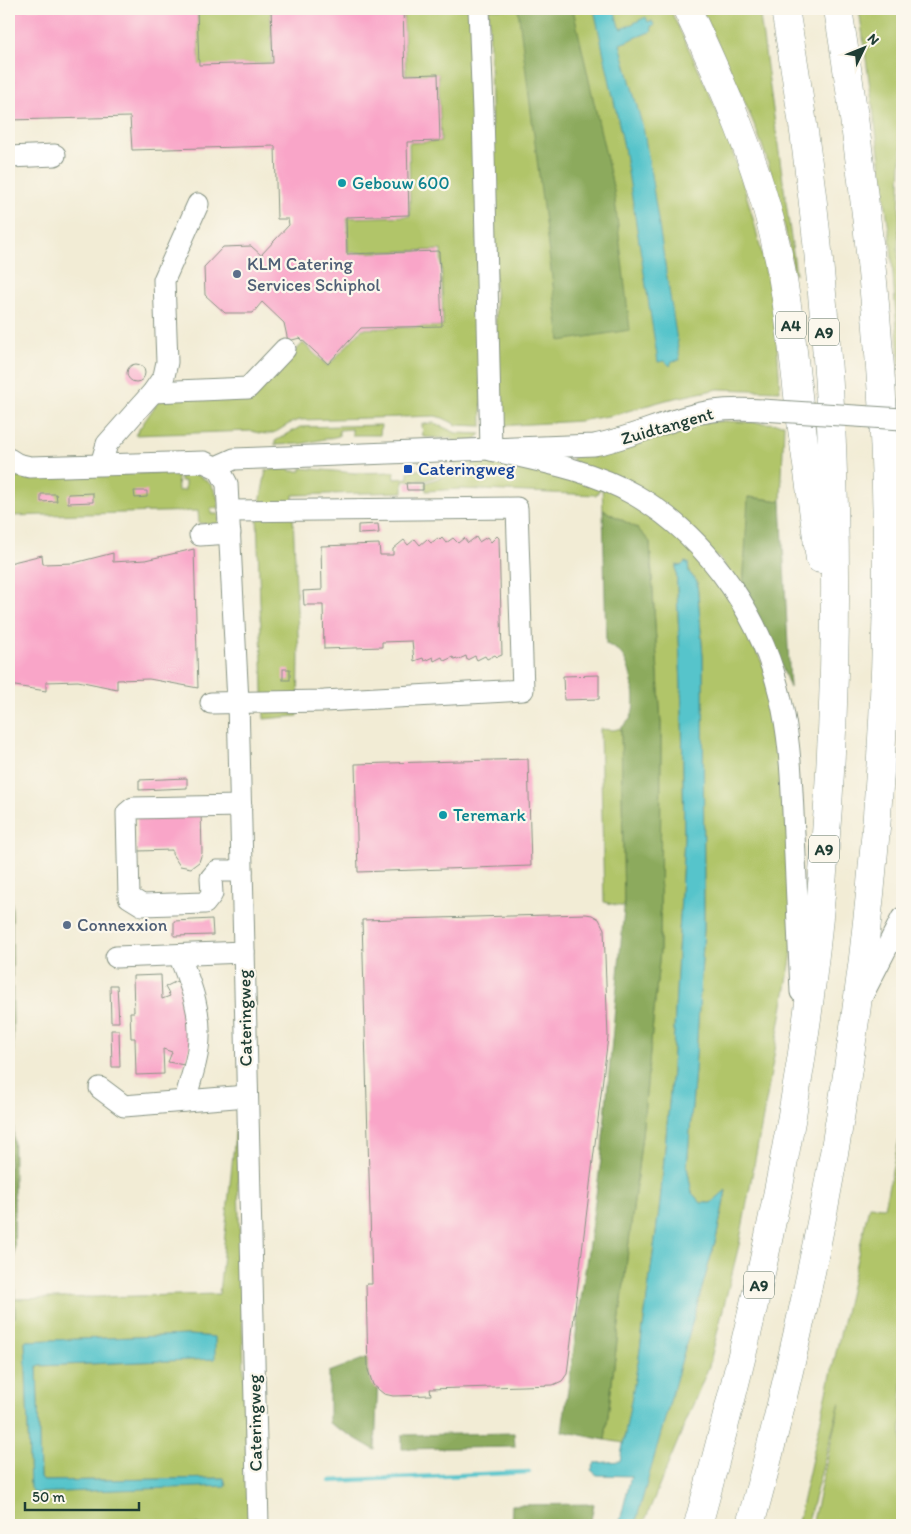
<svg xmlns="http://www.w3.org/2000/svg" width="911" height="1534" viewBox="0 0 911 1534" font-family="Itim,sans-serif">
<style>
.green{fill:#b1c569;stroke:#68814e;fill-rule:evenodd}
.forest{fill:#8caa5d;stroke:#567448}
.water{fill:#56c4cb;stroke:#3a8080}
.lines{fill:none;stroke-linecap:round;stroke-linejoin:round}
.stream{stroke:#56c4cb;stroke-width:4.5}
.building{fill:#f9a5c8}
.minor-casing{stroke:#889484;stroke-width:23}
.highway-casing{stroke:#889484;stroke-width:29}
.minor{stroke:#fff;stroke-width:21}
.highway{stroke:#fff;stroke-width:28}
.minor-bridge-casing{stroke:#889484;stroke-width:23;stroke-linecap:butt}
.minor-bridge{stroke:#fff;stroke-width:21}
.culture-dot{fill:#0f9aa8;stroke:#fbf7ec;stroke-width:2}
.service-dot{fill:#5c6f8a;stroke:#fbf7ec;stroke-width:2}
.transit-dot{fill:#1a4fb4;stroke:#fbf7ec;stroke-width:2}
.labels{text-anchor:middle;stroke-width:4.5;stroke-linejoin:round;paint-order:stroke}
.shield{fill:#fbf7ec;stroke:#61756b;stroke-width:1}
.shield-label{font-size:16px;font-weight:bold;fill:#1f3d34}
.culture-label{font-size:18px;fill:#0d838f;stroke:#fbf7ec;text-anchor:start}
.service-label{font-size:18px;fill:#4e5e75;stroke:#fbf7ec;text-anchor:start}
.street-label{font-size:18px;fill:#1f3d34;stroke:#fbf7ec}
.transit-label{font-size:18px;fill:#164399;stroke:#fbf7ec;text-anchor:start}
</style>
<rect width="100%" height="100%" fill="#fbf7ec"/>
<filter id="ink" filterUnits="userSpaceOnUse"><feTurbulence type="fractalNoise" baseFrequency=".02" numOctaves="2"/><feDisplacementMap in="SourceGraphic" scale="10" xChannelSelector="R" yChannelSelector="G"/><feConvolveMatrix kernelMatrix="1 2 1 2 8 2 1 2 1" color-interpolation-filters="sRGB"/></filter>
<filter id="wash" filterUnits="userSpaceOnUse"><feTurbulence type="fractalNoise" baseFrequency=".0096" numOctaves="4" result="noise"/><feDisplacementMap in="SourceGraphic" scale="20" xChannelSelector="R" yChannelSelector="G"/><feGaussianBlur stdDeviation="1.12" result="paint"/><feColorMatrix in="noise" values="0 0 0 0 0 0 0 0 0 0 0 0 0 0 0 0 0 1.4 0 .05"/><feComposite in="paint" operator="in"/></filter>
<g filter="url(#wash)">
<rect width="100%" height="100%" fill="#f2ecd5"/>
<!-- green -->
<g class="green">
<path d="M197,9H271L272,63L199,66Z"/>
<path d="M403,9H472L482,426L457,425L443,418L435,416L300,420C278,425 279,440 252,431L135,435L162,396L255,393L303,343L328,366L362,329L443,326L441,250L348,253L347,218L410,216L409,143L441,141L438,74L406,75Z"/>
<path d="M489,9H670C693,58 718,108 735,159C754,216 769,275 776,334C778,353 779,372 780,391L718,389L666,400L614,415L579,421L498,426Z"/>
<path d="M702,9H759L796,274H794C786,230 777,187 762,145C745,98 722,54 702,9Z"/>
<path d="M859,9H902V133L898,248L902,335V399L891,246L876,130Z"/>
<path d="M724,421L784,424L781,501L749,497L743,591L720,559L572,460L573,455L703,423Z"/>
<path d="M434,423L456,433L481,434L474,441L454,443L453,439L423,437L422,424Z"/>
<path d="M381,425L380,435H352V429L339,430V436L301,444L275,445V441L300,427Z"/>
<path d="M455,460L509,462L532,465L579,477L602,485L653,515L690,546L714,572L736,610L769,677L782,721L792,772L796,823L794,886L797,925L767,1096L739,1245L709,1366L643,1525H635L641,1502L717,1235L726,1191L711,1203H701L692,1193L687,1167L695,1070L704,929L703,657L697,582L689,572L688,563L685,562L681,566H676L682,710L684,837L672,1070L660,1203L639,1357L624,1443L605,1440L642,1135L660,950L661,724L650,542L637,528L603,510L602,486L596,495L461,489L426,491L425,483L447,475V473H455Z"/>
<path d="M444,464V473L427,480L403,481V492L293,495V503H260L266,470L290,469V471H301V468L355,473L394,472L395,479L408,478V472Z"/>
<path d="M177,472L178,491L185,490V481H180V472C202,473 218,484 219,508H211V514H219V523L217,525L199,523L198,511L9,516V478Z"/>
<path d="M293,515L299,657L298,716L264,719L257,516Z"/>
<path d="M621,728L624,907L604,902L600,729L614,730Z"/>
<path d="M236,1124L249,1525H9V1317H15V1299L219,1294ZM190,1335L215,1337L214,1359L37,1366L40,1478L44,1481L224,1478L226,1485L35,1493L30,1487L25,1341Z"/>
<path d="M902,1127V1525H812L840,1402L807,1525H797L869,1206L884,1207Z"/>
</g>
<!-- forest -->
<g class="forest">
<path d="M518,9H573L614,191L630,330L560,341Z"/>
<path d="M748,497L781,501L790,688L772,641L743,591Z"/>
<path d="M603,510L637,528L650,542L661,724L660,950L642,1135L605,1440L562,1431L601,1160L624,910L621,728C624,725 628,722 630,719C638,706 632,671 624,658C620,651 613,647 606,644Z"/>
<path d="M9,799L12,915L15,1317H9Z"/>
<path d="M379,1353L375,1450L329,1423V1372Z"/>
<path d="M514,1433L515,1447L402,1449V1435Z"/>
<path d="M594,1504L590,1525H511L512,1505Z"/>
</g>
<!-- water -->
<g class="water">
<path d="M594,9H614L619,27L622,29L646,17L648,22L652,21L654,25L651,26L652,31L620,44L644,132L649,162L680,360L672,361L670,366L665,361L658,362L624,147Z"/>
<path d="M685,562L688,563L689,572L697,582L703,657L704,929L695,1070L687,1167L692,1193L701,1203H711L726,1190L717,1235L635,1525H619L631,1476L597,1475L591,1470L595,1463L620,1461L639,1357L660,1203L672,1070L684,837L682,710L676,565L681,566Z"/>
<path d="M190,1335L215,1337V1359L37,1366L40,1478L44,1481L224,1478L226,1486L34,1493L30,1488L25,1341Z"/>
</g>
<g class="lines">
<!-- stream -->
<path class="stream" d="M330,1481L529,1472"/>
</g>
<g id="blocks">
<!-- building -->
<g class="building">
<path d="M9,9H197L199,65L273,63L271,9H403L405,75L438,74L440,141L407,142L409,215L346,217L347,254L439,251L442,326L361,328L328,364L300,338L288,341L284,323L262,302L253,313H225L205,295L204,267L223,247L251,246L261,255L289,225L288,219H277L275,146L132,150L130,117L9,120Z"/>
<circle cx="136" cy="373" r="9"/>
<path d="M406,483H423V490H407Z"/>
<path d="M134,491H147V497L135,498Z"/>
<path d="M93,493V502L68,503V494Z"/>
<path d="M41,494H56L57,501L41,502Z"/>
<path d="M378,524L379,533L358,534V525Z"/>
<path d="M497,536L499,538L502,655L497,657L495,655L487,659L485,656L477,660L475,656L467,660L466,656L457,660V658L454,659L453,657L444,661L442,657L434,661L433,657L424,661L423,658L414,661L412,641L382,642V647L324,649L323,605H304L303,591L322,590L321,546L379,544L380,555H393V549L404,540L408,545L415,539L420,545L427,539L431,543L438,538L440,540L442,538L446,543L453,538L458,543L464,538L468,543L476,537L479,542L487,537L491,542Z"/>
<path d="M194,549L198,688L149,679L117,680V689L78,681L46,682V691L9,685V563L42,555L43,564L74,563L113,553V562L145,560Z"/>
<rect x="283" y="669" width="7" height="11"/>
<path d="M599,675V699L564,700L563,676Z"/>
<path d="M528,759L531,866L358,872L355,764Z"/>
<path d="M187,778V788L139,790V780Z"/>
<path d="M201,811L202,853L199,862L191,868L180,866L172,854V850L138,851L137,813Z"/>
<path d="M586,914L592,915L599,919L604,929L608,1037L567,1374L562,1381L553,1385L430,1389L431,1395L393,1396L384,1394L373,1385L368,1370L366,1284H372L362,920Z"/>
<path d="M212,919L213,935L174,936V921Z"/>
<path d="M161,975L162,999L170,996L165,987L181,979L189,1000L191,1042L184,1065L168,1062L172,1052L163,1049L164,1074L136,1075L135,1038H131L130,1012H134L133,976Z"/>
<path d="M110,985H117L119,1022H111Z"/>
<path d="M111,1030H119L120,1067H112Z"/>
</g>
</g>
</g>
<g filter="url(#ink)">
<use href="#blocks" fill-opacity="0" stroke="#889484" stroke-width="1"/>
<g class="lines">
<defs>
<g id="minor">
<path d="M479,9L483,111L491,450"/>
<path d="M9,157L55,155"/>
<path d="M153,392L248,388L285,349"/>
<path d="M491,450C540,461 591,470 635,495C711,539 767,624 783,710C791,750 792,792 794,834C796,886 799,939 801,992"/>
<path d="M9,459L17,464L30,467L204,462L219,469L227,484L238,702L258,1525"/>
<path d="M101,464L107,444L153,392L164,376L167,362L164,280L198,204"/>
<path d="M216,467L234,459L594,445C626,439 654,426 685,417C710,409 736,408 762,410"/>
<path d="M200,535L230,533"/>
<path d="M211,703L324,701L523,690L517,508L228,511"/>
<path d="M241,806L133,808L127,813L129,897L142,905L205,903L212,894L211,878L217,871H242"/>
<path d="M179,955C191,985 203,1015 198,1049C196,1066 189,1084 185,1101"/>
<path d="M116,957L244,952"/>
<path d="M862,996L902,918"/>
<path d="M100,1088L124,1106L247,1096"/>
</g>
<g id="highway">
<path d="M687,9C723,85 758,163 776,245C789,303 794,362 801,421C807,467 814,513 820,559"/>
<path d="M698,1525C751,1332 796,1136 817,937C849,628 838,315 785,9"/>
<path d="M750,1525C770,1454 787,1381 803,1309C859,1057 888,803 887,545C886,366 866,186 838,9"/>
</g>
</defs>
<!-- minor casing -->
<use href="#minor" class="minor-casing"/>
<!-- highway casing -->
<use href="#highway" class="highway-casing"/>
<!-- minor -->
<use href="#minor" class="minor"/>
<!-- highway -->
<use href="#highway" class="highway"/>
<defs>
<path id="minor-bridge" d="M762,410L902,419"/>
</defs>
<!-- minor-bridge casing -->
<use href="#minor-bridge" class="minor-bridge-casing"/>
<!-- minor-bridge -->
<use href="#minor-bridge" class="minor-bridge"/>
</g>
</g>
<!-- markers -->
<g class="culture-dot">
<circle cx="342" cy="183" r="5"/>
<circle cx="443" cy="815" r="5"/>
</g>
<g class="service-dot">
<circle cx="237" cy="274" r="5"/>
<circle cx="67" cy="925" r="5"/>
</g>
<rect class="transit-dot" x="403" y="464" width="10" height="10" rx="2.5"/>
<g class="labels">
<!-- shield labels -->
<g class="shield">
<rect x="776" y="311.5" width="30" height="27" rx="4"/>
<rect x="809" y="318.5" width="30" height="27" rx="4"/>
<rect x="809" y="835.5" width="30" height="27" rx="4"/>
<rect x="744" y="1271.5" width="30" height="27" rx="4"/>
</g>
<g class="shield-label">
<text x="791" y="331">A4</text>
<text x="824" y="338">A9</text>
<text x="824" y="855">A9</text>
<text x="759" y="1291">A9</text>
</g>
<!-- culture labels -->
<g class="culture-label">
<text x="352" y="189">Gebouw 600</text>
<text x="453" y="821">Teremark</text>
</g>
<!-- service labels -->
<g class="service-label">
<text x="247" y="270">KLM Catering<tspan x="247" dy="21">Services Schiphol</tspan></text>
<text x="77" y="931">Connexxion</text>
</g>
<!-- street labels -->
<g class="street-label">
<text transform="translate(667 426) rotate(-16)" y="6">Zuidtangent</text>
<text transform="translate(245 1018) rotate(-91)" y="6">Cateringweg</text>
<text transform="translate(255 1423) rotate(-91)" y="6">Cateringweg</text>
</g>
<!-- transit labels -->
<g class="transit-label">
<text x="418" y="475">Cateringweg</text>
</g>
</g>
<!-- margin -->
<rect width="911" height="1534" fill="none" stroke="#fbf7ec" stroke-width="30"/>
<!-- north arrow -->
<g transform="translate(864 48) rotate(47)" stroke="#fbf7ec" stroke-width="4" paint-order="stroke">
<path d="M0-4L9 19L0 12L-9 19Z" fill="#1f3d34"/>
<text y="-8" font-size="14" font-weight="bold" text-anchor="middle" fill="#1f3d34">N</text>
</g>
<!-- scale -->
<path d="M25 1502v8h114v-8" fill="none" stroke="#1f3d34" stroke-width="2.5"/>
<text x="32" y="1502" font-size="15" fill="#1f3d34" stroke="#fbf7ec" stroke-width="4" paint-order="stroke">50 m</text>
</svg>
